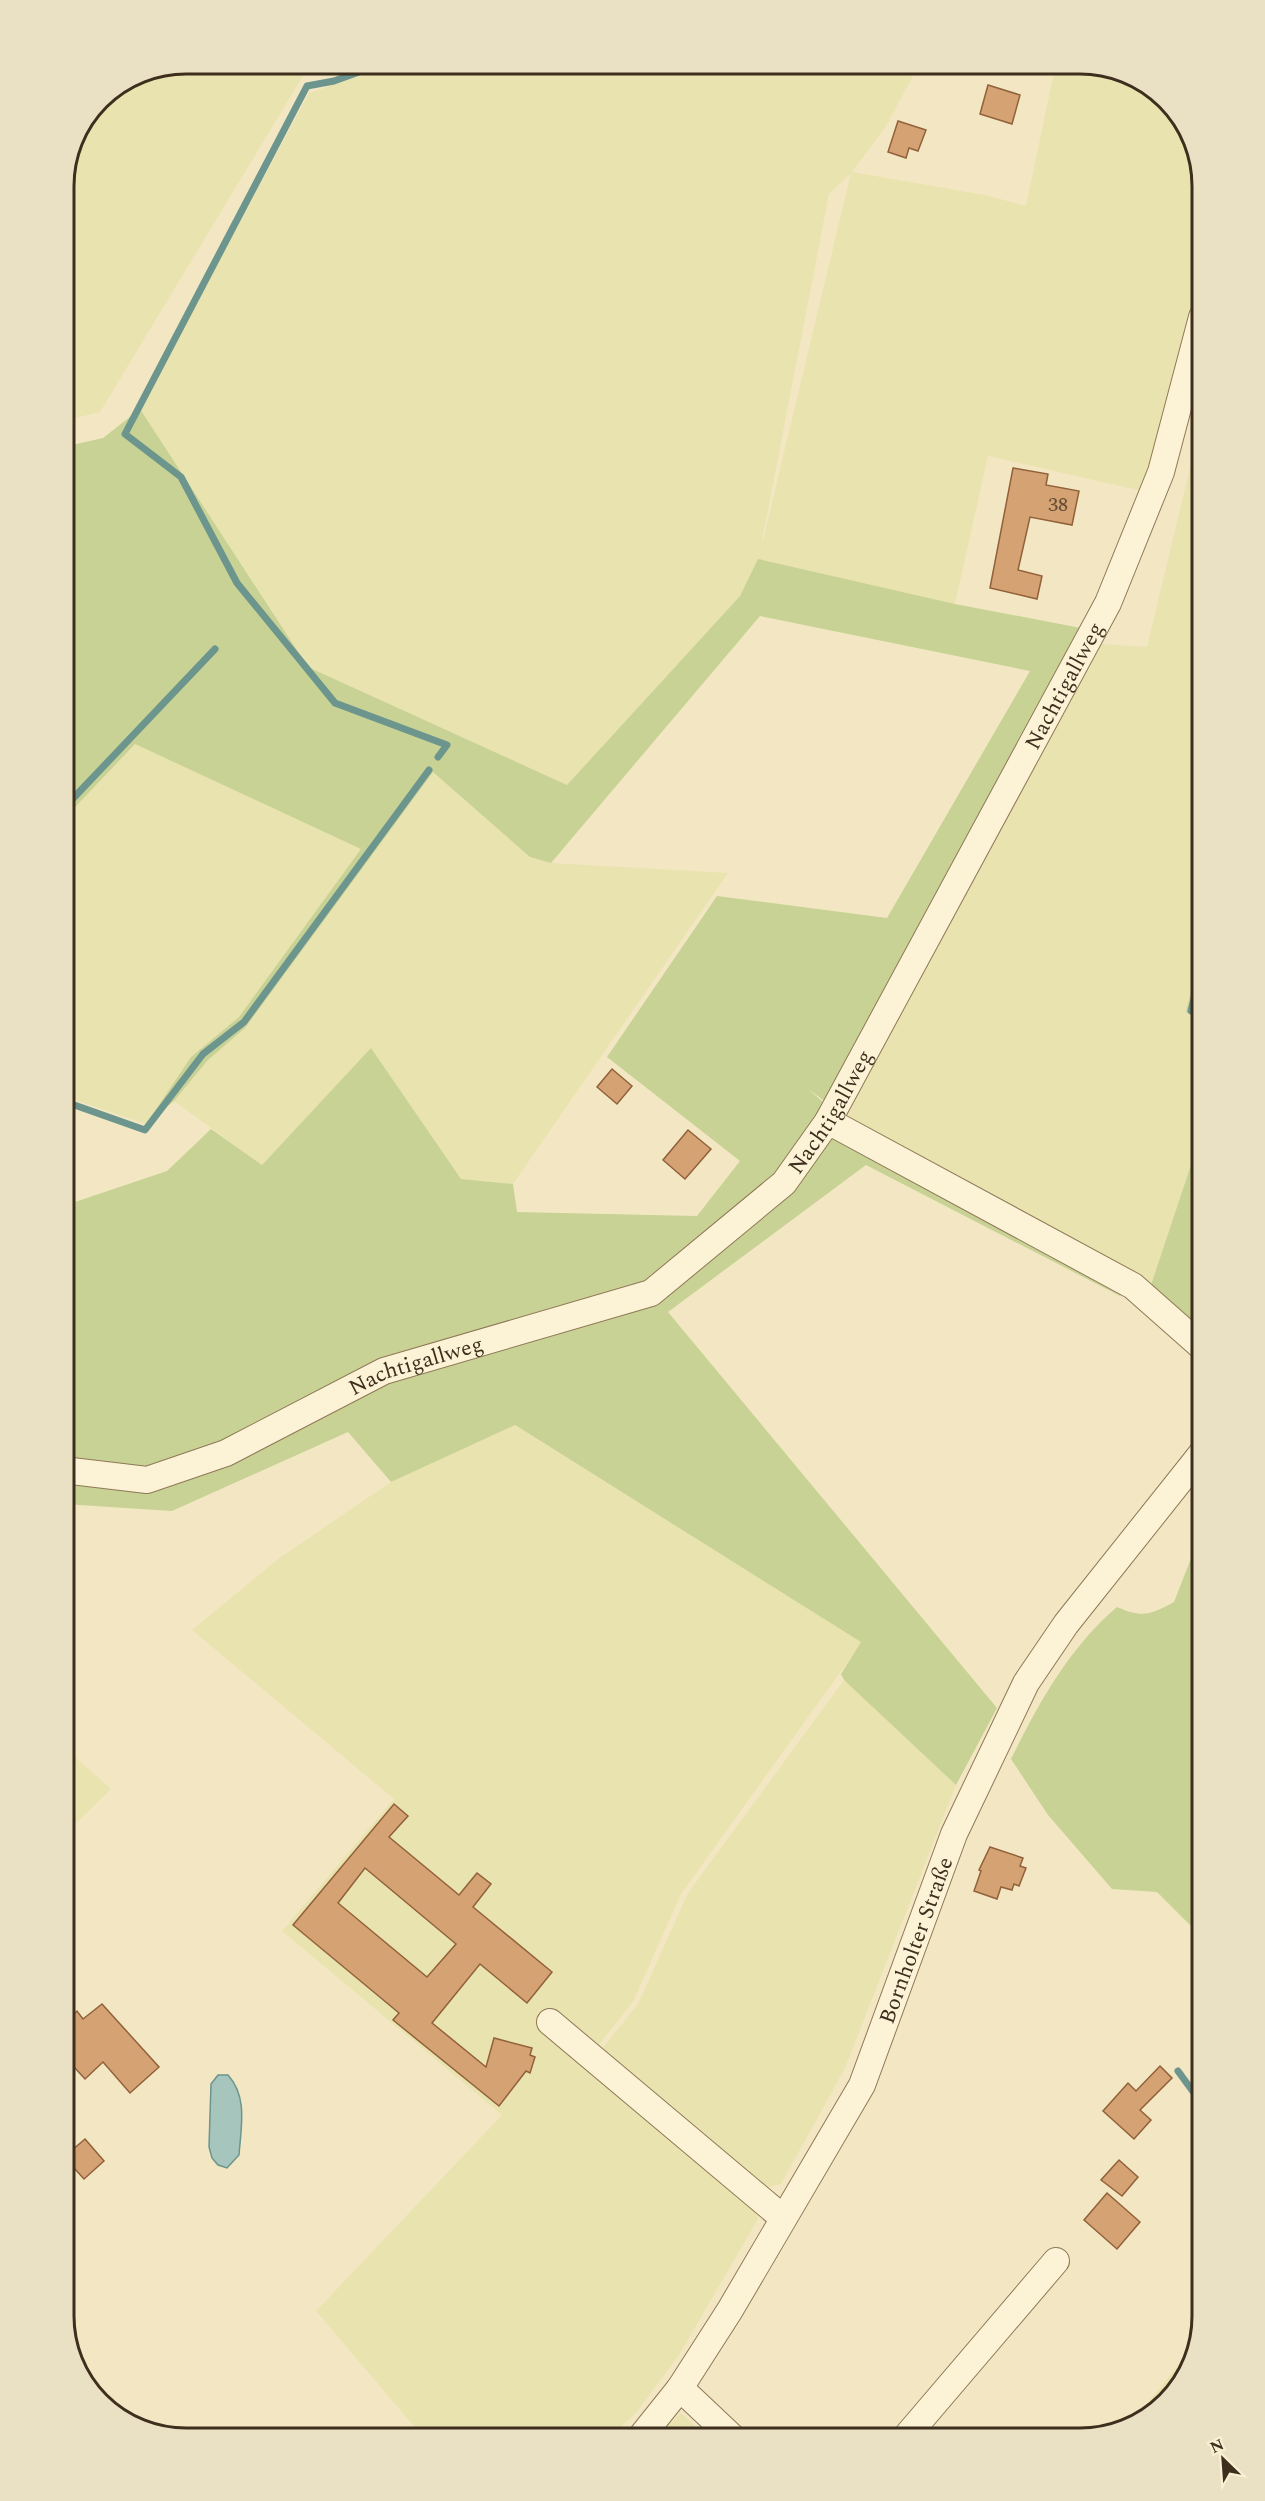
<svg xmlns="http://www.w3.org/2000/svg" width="1265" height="2501" viewBox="0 0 1265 2501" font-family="Spectral,serif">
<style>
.farmland{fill:#e9e3af;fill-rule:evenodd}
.green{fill:#c8d295}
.water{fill:#a5c5bd;stroke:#6b958d;stroke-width:1.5}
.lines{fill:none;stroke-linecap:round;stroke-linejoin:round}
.stream{stroke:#6b958d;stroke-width:7}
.building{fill:#d5a274;stroke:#91613a;stroke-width:1.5;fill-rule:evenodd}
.minor-casing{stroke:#8f7857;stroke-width:28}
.minor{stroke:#fcf3d7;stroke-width:26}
.labels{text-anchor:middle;stroke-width:5;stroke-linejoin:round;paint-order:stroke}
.number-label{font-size:20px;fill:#634b33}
.street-label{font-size:22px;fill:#3d2e1d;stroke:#f9f0d3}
.rim{fill:none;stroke:#3d2e1d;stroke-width:3}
</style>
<rect width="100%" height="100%" fill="#f3e7c3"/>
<!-- farmland -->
<g class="farmland">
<path d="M185,63H306V71L100,412L63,421V178L75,132L99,99L139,72Z"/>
<path d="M398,63H920L885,128L852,172L985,195L1026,206L1056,63H1088L1154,88L1193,139L1202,185V285L1152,470L1142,491L988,456L955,604L758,560L740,596L567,785L308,667L140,409L309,93ZM851,173L763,540L762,541L829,194Z"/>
<path d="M1202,418V944L1186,1012L1202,1019V1132L1151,1285L845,1116L1101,644L1147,647Z"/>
<path d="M135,744L362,848L239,1017L191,1057L146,1124L63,1096V820Z"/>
<path d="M433,772L530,857L551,863L728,873L513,1184L461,1179L371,1049L262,1165L174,1101L208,1060L245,1028Z"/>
<path d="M514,1425L862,1642L681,1894L633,2002L584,2063L754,2208L758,2219L679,2355L636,2413L608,2438H424L316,2311L502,2115L282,1931L394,1799L192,1630L278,1559L391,1482Z"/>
<path d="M844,1680L956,1785L845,2068L781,2184L766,2188L601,2050L638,2004L688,1893Z"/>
<path d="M63,1747L111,1789L63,1836Z"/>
<path d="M1191,2350L1181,2384L1126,2429Z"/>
<path d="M681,2413L708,2438H655Z"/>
</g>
<!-- green -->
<g class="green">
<path d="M140,409L308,667L567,785L740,596L758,559L955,604L1081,628L1101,644L845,1116L808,1089L830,1108L1128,1289L1120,1296L866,1165L668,1312L997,1708L956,1785L844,1680L841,1674L861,1642L515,1425L391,1482L348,1432L172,1511L63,1504V1206L167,1171L211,1129L262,1165L371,1048L461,1179L513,1184L517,1212L697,1216L740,1161L607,1057L717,896L887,918L1030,671L760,616L551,863L530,857L433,772L245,1028L208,1060L174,1101L146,1124L191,1057L239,1017L361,849L135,744L63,820V447L103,438Z"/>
<path d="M1202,944V1019L1186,1012Z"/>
<path d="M1202,1132V1334L1151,1285Z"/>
<path d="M1202,1537V1937L1157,1892L1112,1889L1048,1815L1011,1759C1039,1703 1068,1649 1117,1607C1142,1618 1150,1615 1174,1602L1197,1543Z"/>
</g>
<!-- water -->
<path class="water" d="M218,2075H228C248,2097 241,2127 239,2155L227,2168L218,2165L212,2158L209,2147L211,2084Z"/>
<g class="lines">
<!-- stream -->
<g class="stream">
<path d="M384,63L334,81L307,86L125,434L181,477L237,583L335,703L447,745L438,757"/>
<path d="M63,809L215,649"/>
<path d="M1202,1017L1191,1011L1202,967"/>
<path d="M63,1101L145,1130L203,1054L244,1022L429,770"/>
<path d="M1178,2071L1202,2104"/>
</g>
</g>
<!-- building -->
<g class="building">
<path d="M988,85L1020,95L1012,124L980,114Z"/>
<path d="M898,121L926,130L918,151L909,148L906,158L888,152Z"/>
<path d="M1013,468L1048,474L1046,485L1079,491L1072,525L1030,517L1018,570L1042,576L1037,599L990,588Z"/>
<path d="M612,1069L632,1086L617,1104L597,1087Z"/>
<path d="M688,1130L711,1149L685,1179L663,1160Z"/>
<path d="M394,1804L408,1816L389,1837L459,1895L477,1873L491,1884L473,1907L552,1972L527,2003L480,1964L432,2023L486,2067L494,2038L532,2048L530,2055L535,2057L530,2073L526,2071L499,2106L393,2020L399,2013L293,1925ZM365,1868L456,1944L427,1977L338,1903Z"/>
<path d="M990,1847L1023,1858L1020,1866L1026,1868L1019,1886L1014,1884L1012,1890L1001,1887L997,1899L974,1891L981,1871L979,1870Z"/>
<path d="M102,2004L159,2067L130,2093L103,2062L85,2079L63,2055V2024L77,2011L83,2019Z"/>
<path d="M1160,2066L1172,2078L1140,2110L1151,2120L1134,2139L1103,2111L1128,2083L1136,2091Z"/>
<path d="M85,2139L104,2161L84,2179L64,2157Z"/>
<path d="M1119,2160L1138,2177L1122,2196L1101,2180Z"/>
<path d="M1107,2193L1140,2222L1117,2249L1084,2220Z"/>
</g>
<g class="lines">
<defs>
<g id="minor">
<path d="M828,1121L1133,1286L1202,1347"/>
<path id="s1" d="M63,1470L147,1480L226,1453L384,1371L651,1293L784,1183L828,1121L1108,603L1161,472L1202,317"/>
<path d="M550,2022L783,2218"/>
<path d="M680,2388L733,2438"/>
<path id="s2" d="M640,2438L680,2388L730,2310L862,2085L954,1834L1026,1683L1066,1624L1202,1453"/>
<path d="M905,2438L1056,2261"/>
</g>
</defs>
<!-- minor casing -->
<use href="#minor" class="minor-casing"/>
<!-- minor -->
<use href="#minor" class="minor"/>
</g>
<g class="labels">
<!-- number labels -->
<g class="number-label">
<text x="1058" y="511">38</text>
</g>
<!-- street labels -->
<g class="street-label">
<text dy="8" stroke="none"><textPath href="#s1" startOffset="1368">Nachtigallweg</textPath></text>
<text dy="8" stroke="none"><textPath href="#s1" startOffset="882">Nachtigallweg</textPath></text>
<text dy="8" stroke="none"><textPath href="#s1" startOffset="378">Nachtigallweg</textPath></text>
<text dy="8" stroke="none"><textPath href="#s2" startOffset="572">Bornholter Straße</textPath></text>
</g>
</g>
<!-- crop -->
<path d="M0 0H1265V2501H0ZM186 74H1080A112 112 0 0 1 1192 186V2316A112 112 0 0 1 1080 2428H186A112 112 0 0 1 74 2316V186A112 112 0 0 1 186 74Z" fill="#eae0c4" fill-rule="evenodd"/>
<path class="rim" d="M186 74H1080A112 112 0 0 1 1192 186V2316A112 112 0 0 1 1080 2428H186A112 112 0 0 1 74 2316V186A112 112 0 0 1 186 74Z"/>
<!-- north arrow -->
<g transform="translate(1223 2459) rotate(335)" stroke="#f9f0d3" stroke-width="4.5" paint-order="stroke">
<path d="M0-4.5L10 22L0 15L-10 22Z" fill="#3d2e1d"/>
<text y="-9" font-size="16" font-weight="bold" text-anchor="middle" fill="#3d2e1d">N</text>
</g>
</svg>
